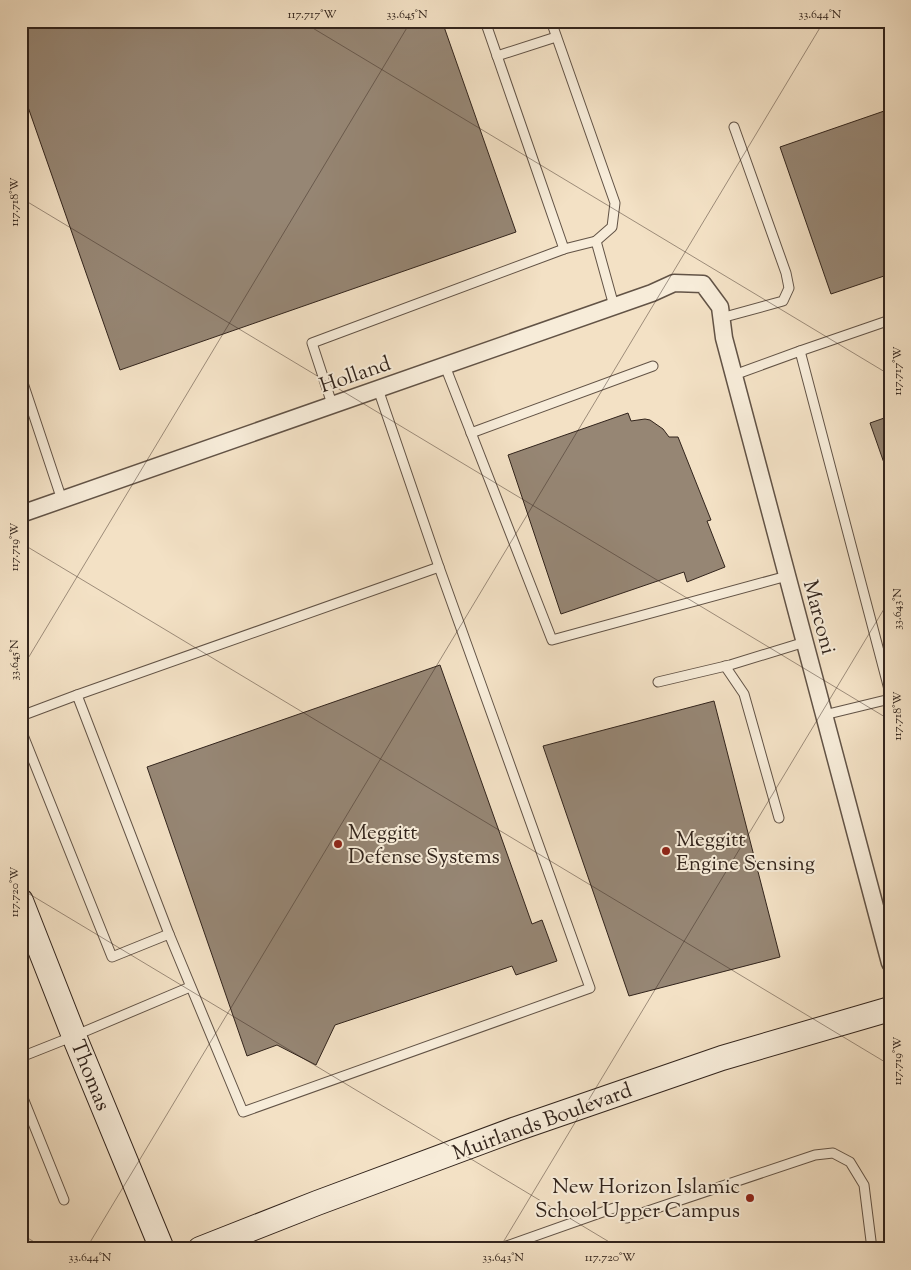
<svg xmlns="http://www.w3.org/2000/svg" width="911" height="1270" viewBox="0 0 911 1270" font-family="'Sorts Mill Goudy',serif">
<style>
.building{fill:#968674;stroke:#32241c}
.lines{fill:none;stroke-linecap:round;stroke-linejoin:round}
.lane-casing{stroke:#625346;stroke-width:11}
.street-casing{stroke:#625346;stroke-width:19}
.secondary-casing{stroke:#32241c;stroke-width:26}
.lane{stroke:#f7ecd9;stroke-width:9}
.street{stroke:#f7ecd9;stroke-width:16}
.secondary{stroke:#f7ecd9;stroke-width:24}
.ticks{fill:none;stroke:#32241c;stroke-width:1;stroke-opacity:0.45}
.poi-dot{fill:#8f2418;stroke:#f7ecd9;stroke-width:2}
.labels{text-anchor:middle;stroke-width:4;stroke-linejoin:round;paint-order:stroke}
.street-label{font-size:21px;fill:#32241c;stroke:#f7ecd9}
.poi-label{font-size:21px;fill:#32241c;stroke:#f7ecd9;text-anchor:start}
.neatline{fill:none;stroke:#32241c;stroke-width:2}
.ticks-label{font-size:12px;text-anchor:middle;fill:#32241c}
</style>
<rect width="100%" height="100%" fill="#f3e1c5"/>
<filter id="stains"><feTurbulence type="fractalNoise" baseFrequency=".004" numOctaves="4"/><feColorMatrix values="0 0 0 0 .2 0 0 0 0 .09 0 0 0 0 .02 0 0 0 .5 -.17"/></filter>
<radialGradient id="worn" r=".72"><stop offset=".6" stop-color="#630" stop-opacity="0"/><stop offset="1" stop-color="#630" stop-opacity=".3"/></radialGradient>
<!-- building -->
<g class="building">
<path d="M21,21H442L516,232L120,370L21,87Z"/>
<path d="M890,109V274L831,294L780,147Z"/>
<path d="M628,413L631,421L645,419L650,420L663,429L669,437H678L711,520L707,521L725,567L687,582L684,572L561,614L508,455Z"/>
<path d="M890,416V480L870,423Z"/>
<path d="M440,665L532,924L542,920L557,961L516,975L512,966L335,1025L316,1065L277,1045L247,1056L147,767Z"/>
<path d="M714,701L780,957L629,996L543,746Z"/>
</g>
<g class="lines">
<defs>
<g id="lane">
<path d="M485,21L564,249L596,241L614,306"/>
<path d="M551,21L615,203L612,227L596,241"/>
<path d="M497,56L556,37"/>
<path d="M721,318L783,301L789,288L786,273L734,127"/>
<path d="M800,351L890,320"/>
<path d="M445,366L552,640L787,576"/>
<path d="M734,375L800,351L890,693"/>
<path d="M21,377L62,500"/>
<path d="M332,404L312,343L564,249"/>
<path d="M471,433L653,366"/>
<path d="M725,666L744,694L779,818"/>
<path d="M658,682L730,665L805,642"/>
<path d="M77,695L439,567"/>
<path d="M824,715L890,699"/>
<path d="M21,716L77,695L169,934"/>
<path d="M21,730L112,957L169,934L243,1112L590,988L439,567L378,389"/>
<path d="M21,1057L74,1036L190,987"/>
<path d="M21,1093L64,1200"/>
<path d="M627,1218L815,1155L833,1153L850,1162L864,1185L872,1249"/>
<path d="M498,1249L614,1208"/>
</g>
<path id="street" d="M21,514L652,293L674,283L703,284L720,307L724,338L890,963"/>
<g id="secondary">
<path d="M21,901L74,1036L162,1249"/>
<path d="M200,1249L317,1203L516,1129L722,1058L890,1009"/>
</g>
</defs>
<!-- lane casing -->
<use href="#lane" class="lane-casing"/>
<!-- street casing -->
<use href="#street" class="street-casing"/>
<!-- secondary casing -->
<use href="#secondary" class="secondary-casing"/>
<!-- lane -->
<use href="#lane" class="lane"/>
<!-- street -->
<use href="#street" class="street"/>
<!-- secondary -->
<use href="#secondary" class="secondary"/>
</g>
<!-- ticks -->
<path class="ticks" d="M301,21L890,375M876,21L890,30M21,198L890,720M21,543L890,1065M21,670L411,21M21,889L621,1249M21,1234L46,1249M86,1249L824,21M499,1249L890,599"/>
<!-- markers -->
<g class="poi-dot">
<circle cx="338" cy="844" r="5"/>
<circle cx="666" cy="851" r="5"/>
<circle cx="750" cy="1198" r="5"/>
</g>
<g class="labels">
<!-- street labels -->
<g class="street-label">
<text transform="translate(355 374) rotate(-19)" y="7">Holland</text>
<text transform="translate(820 617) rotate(75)" y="7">Marconi</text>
<text transform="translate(91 1075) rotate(68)" y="7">Thomas</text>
<text transform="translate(542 1121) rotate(-20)" y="7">Muirlands Boulevard</text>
</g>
<!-- poi labels -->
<g class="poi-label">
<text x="348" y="839">Meggitt<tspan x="348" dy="24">Defense Systems</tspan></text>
<text x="676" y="846">Meggitt<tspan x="676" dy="24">Engine Sensing</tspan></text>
<text x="740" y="1193" text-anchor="end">New Horizon Islamic<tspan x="740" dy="24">School Upper Campus</tspan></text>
</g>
</g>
<!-- margin -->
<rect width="911" height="1270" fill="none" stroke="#f3e1c5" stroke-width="55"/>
<rect x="28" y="28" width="856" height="1214" class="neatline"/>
<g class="ticks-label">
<text x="312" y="18">117.717°W</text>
<text x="407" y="18">33.645°N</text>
<text x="820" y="18">33.644°N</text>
<text transform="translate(14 202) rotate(-90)" y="4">117.718°W</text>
<text transform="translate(897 371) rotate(-90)" y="4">117.717°W</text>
<text transform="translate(14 547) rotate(-90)" y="4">117.719°W</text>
<text transform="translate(897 609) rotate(-90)" y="4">33.643°N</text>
<text transform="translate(14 660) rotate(-90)" y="4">33.645°N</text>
<text transform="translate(897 716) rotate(-90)" y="4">117.718°W</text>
<text transform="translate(14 892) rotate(-90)" y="4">117.720°W</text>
<text transform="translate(897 1061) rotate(-90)" y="4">117.719°W</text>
<text x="90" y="1261">33.644°N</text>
<text x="503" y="1261">33.643°N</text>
<text x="610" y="1261">117.720°W</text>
</g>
<rect width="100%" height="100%" filter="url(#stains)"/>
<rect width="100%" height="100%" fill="url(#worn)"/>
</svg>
